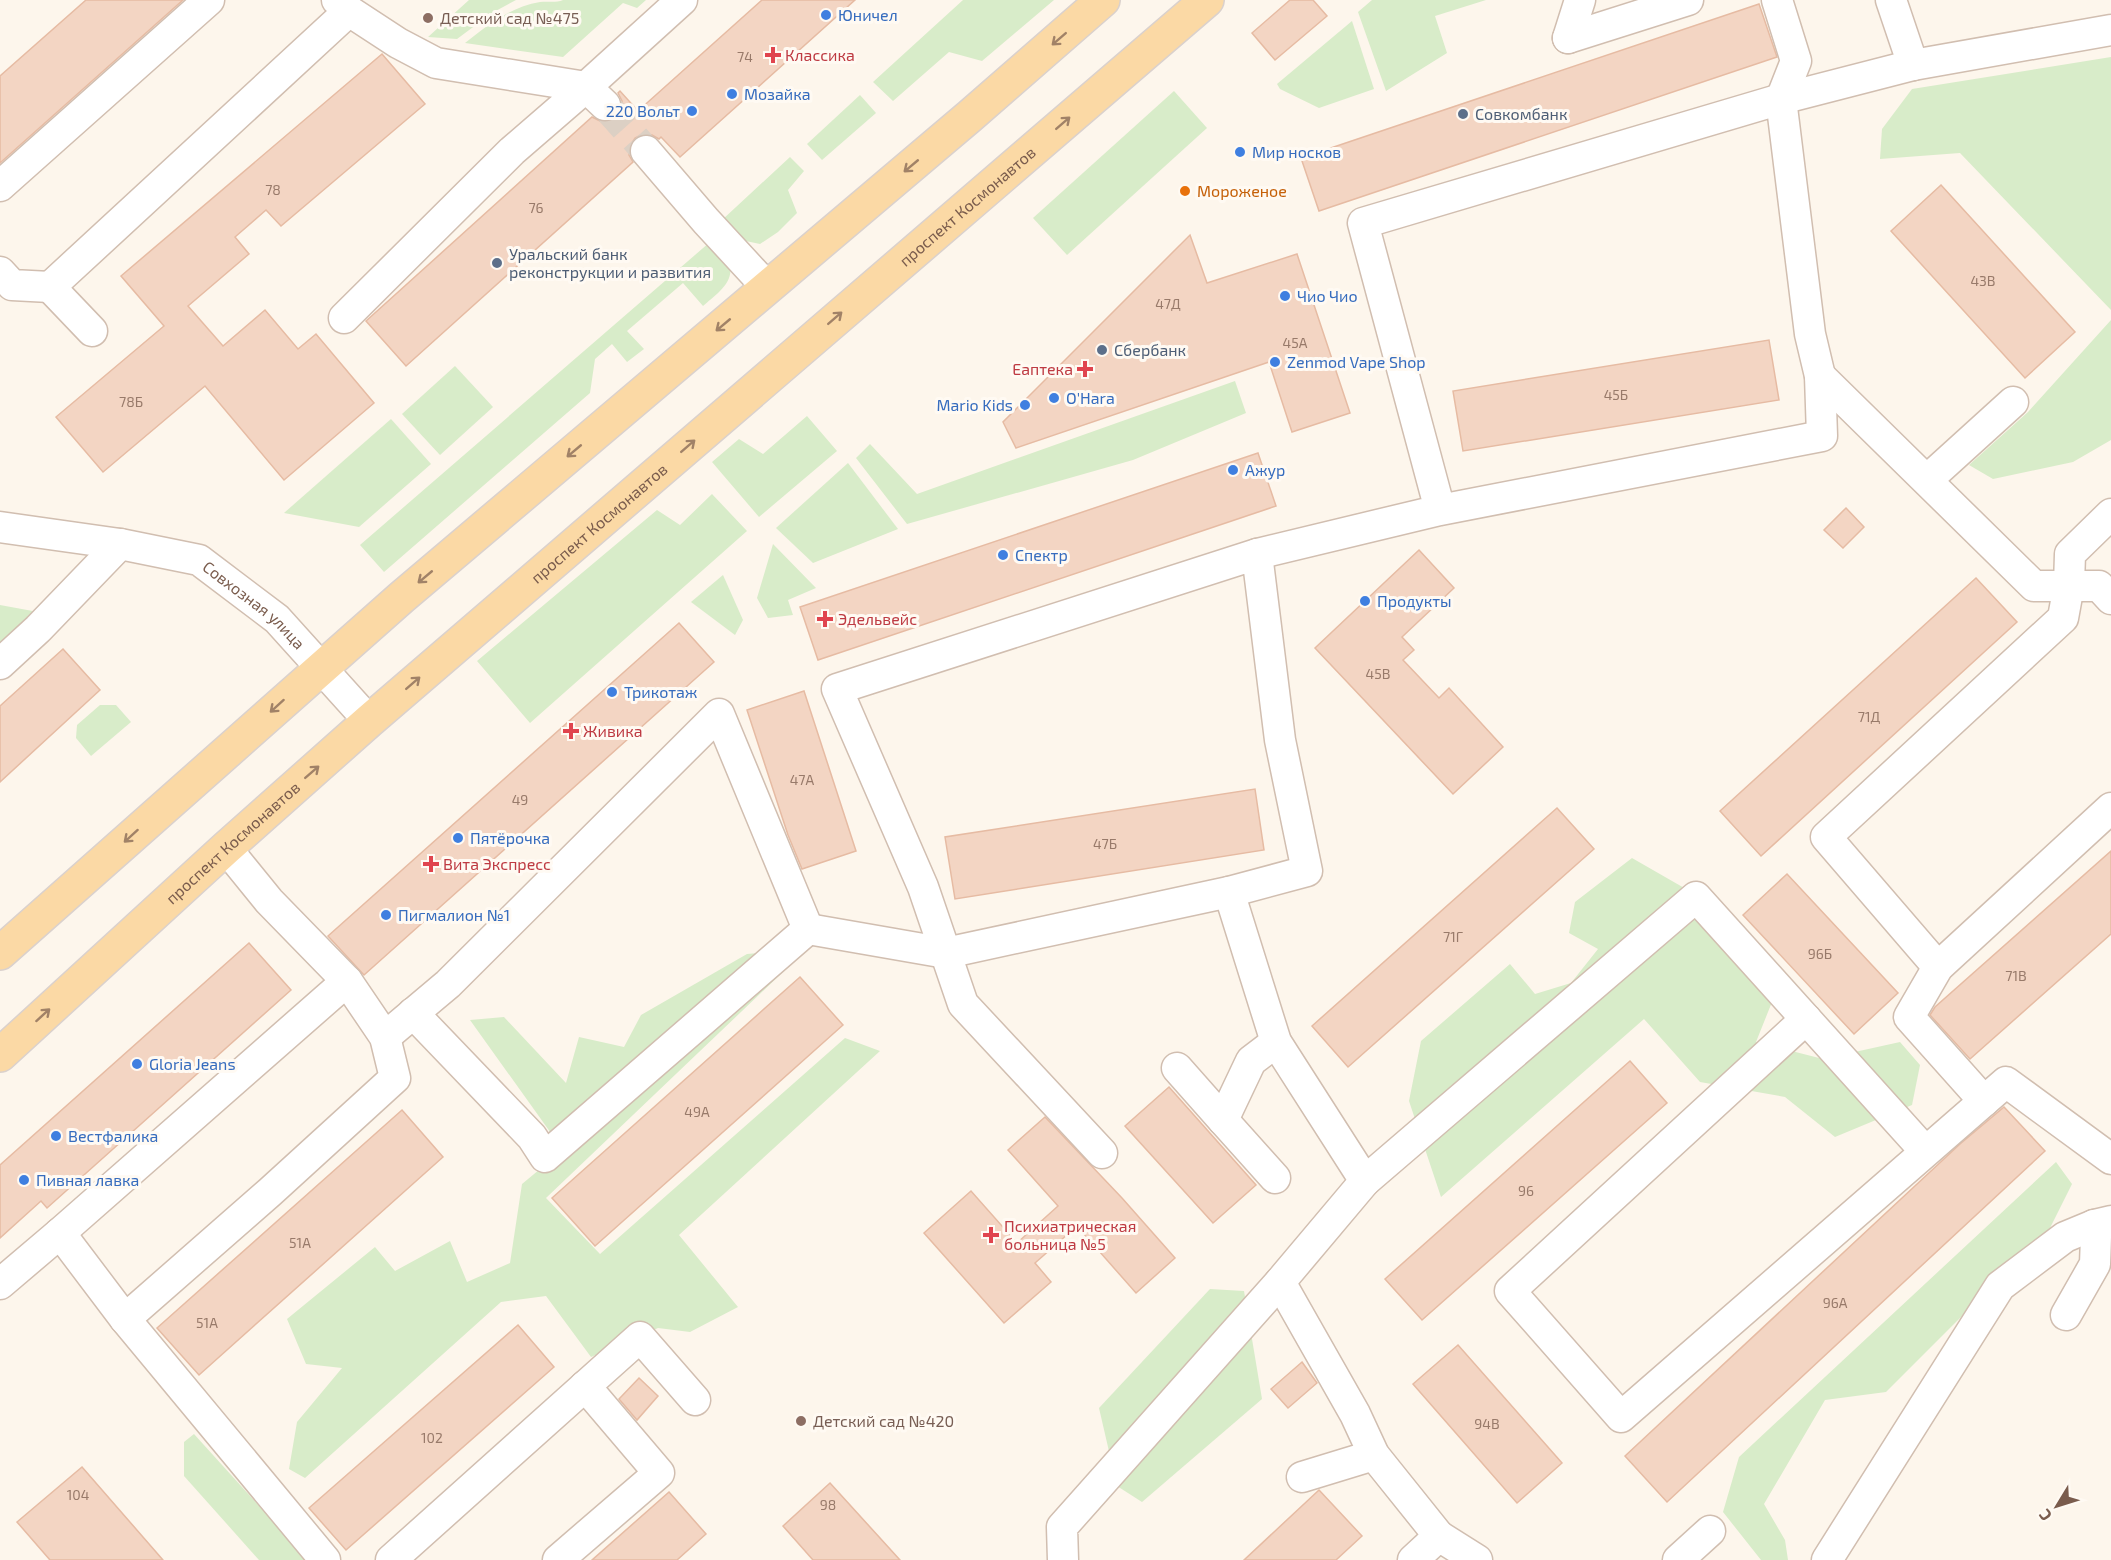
<svg xmlns="http://www.w3.org/2000/svg" width="2111" height="1560" viewBox="0 0 2111 1560" font-family="'Exo 2',sans-serif">
<style>
.green{fill:#d8ecc9}
.building{fill:#f3d5c3;stroke:#e6bba3;stroke-width:1.5}
.lines{fill:none;stroke-linecap:round;stroke-linejoin:round}
.minor-tunnel{stroke:#dcd0c4;stroke-width:30;stroke-dasharray:30 15;stroke-linecap:butt}
.minor-casing{stroke:#d1beb0;stroke-width:33}
.major-casing{stroke:#dad1cd;stroke-width:36}
.minor{stroke:#fff;stroke-width:30}
.major{stroke:#fbd9a5;stroke-width:33}
.oneway{stroke:#a18267}
.shop-dot{fill:#3f7fe0;stroke:#fffaf3;stroke-width:2}
.education-dot{fill:#8d6e63;stroke:#fffaf3;stroke-width:2}
.health-dot{fill:#e0444e;stroke:#fffaf3;stroke-width:2}
.service-dot{fill:#5c6f8a;stroke:#fffaf3;stroke-width:2}
.food-dot{fill:#e8710a;stroke:#fffaf3;stroke-width:2}
.labels{text-anchor:middle;stroke-width:6;stroke-linejoin:round;paint-order:stroke}
.number-label{font-size:14px;fill:#987a6a}
.shop-label{font-size:16px;fill:#366cbe;stroke:#fffaf3;text-anchor:start}
.education-label{font-size:16px;fill:#785e54;stroke:#fffaf3;text-anchor:start}
.health-label{font-size:16px;fill:#be3a42;stroke:#fffaf3;text-anchor:start}
.service-label{font-size:16px;fill:#4e5e75;stroke:#fffaf3;text-anchor:start}
.food-label{font-size:16px;fill:#c56008;stroke:#fffaf3;text-anchor:start}
.street-label{font-size:16px;fill:#7a5c4d;stroke:#fffaf3}
</style>
<rect width="100%" height="100%" fill="#fdf6ec"/>
<!-- green -->
<g class="green">
<path d="M469,0H516L492,13L457,39L428,37Z"/>
<path d="M563,0H646L637,8L623,3L563,57L465,43C488,25 510,7 540,2C548,1 556,3 563,0Z"/>
<path d="M963,0H1054L982,61L949,52L893,101L873,82Z"/>
<path d="M1372,0H1486L1435,16L1447,53L1386,91L1358,12Z"/>
<path d="M1352,21L1374,89L1319,108L1280,89L1277,84Z"/>
<path d="M2111,57V310L1960,153L1880,159L1882,129L1912,89Z"/>
<path d="M1174,91L1207,128L1067,255L1033,218Z"/>
<path d="M860,95L876,113L822,160L807,144Z"/>
<path d="M790,157L804,171L788,190L797,213L778,232L760,244L741,240L722,220Z"/>
<path d="M710,242C715,248 726,257 729,264C736,282 714,296 703,306L683,283L627,331L644,349L627,362L612,344L595,359L590,393L384,572L360,545Z"/>
<path d="M2111,320V440L2073,462L1993,479L1969,465L2028,412Z"/>
<path d="M455,366L493,407L440,455L402,414Z"/>
<path d="M1235,381L1246,413L1133,460L907,524L856,458L870,444L917,494Z"/>
<path d="M807,416L837,451L759,517L712,462L739,439L763,454Z"/>
<path d="M391,419L431,464L359,527L284,513Z"/>
<path d="M848,463L898,529L813,563L776,528Z"/>
<path d="M712,494L747,531L530,723L477,661L657,510L680,525Z"/>
<path d="M773,544L816,588L788,600L793,615L768,618L757,598Z"/>
<path d="M723,575L743,620L735,635L691,602Z"/>
<path d="M0,605L49,614L0,658Z"/>
<path d="M100,705H116L131,722L91,756L76,738L77,725Z"/>
<path d="M1632,858L1733,916L1772,1002L1756,1042L1823,1059L1900,1042L1920,1065L1912,1105L1835,1137L1785,1097L1700,1082L1644,1019L1441,1197L1409,1101L1421,1041L1510,964L1535,994L1571,983L1598,949L1569,933L1575,902Z"/>
<path d="M807,949L546,1198L600,1254L845,1038L880,1051L679,1235L738,1307L690,1332L658,1328L591,1357L546,1296L501,1302L305,1478L289,1469L297,1422L342,1368L306,1364L287,1319L375,1247L395,1271L450,1241L467,1282L510,1263L522,1184L563,1150L470,1020L504,1017L566,1083L579,1037L624,1047L641,1015L747,954Z"/>
<path d="M2056,1162L2072,1184L2050,1228L1886,1392L1825,1400L1764,1504L1785,1540L1788,1560H1761L1723,1512L1739,1457Z"/>
<path d="M1210,1289L1244,1291L1262,1399L1142,1502L1117,1486L1099,1408Z"/>
<path d="M194,1434L308,1560H259L184,1476V1442Z"/>
</g>
<!-- building -->
<g class="building">
<path d="M86,0H183L0,163V76Z"/>
<path d="M762,0H855L680,157L661,137L659,139L652,135L643,134L635,138L630,146L629,155L633,162L406,366L366,321L592,117L602,122H609L617,117L622,108V101L618,93L620,91L638,111Z"/>
<path d="M1290,0H1313L1327,16L1275,60L1252,33Z"/>
<path d="M1759,4L1777,57L1319,211L1301,158Z"/>
<path d="M382,54L425,104L281,226L266,210L235,237L249,254L188,306L223,346L265,310L298,349L316,334L374,403L284,480L205,386L103,472L56,417L164,326L121,276Z"/>
<path d="M1941,185L2075,332L2025,378L1891,231Z"/>
<path d="M1190,235L1207,283L1297,254L1350,413L1292,432L1269,362L1016,448L1003,422Z"/>
<path d="M1769,340L1779,400L1463,451L1453,391Z"/>
<path d="M1258,453L1276,506L818,660L800,607Z"/>
<path d="M1846,508L1864,527L1843,548L1824,530Z"/>
<path d="M1419,550L1454,588L1402,637L1414,650L1403,660L1439,698L1449,688L1503,747L1453,794L1315,648Z"/>
<path d="M1976,578L2017,622L1761,856L1720,811Z"/>
<path d="M679,623L714,662L364,975L328,936Z"/>
<path d="M63,649L100,690L0,782V706Z"/>
<path d="M804,691L856,851L802,869L788,835L747,710Z"/>
<path d="M1255,789L1264,850L955,899L945,837Z"/>
<path d="M1557,808L1594,849L1348,1067L1312,1026Z"/>
<path d="M2111,851V934L1970,1059L1930,1015L1935,1007Z"/>
<path d="M1787,874L1898,993L1854,1034L1743,915Z"/>
<path d="M249,943L291,990L47,1208L41,1201L0,1238V1165Z"/>
<path d="M800,977L843,1025L595,1246L552,1198Z"/>
<path d="M1630,1061L1667,1103L1422,1320L1385,1279Z"/>
<path d="M1169,1087L1256,1185L1213,1223L1125,1126Z"/>
<path d="M2004,1107L2045,1151L1667,1502L1625,1456L1960,1144Z"/>
<path d="M402,1110L443,1157L199,1375L157,1328Z"/>
<path d="M1045,1117L1122,1198L1175,1258L1136,1293L1077,1226L1035,1263L1051,1282L1004,1323L924,1233L971,1191L1017,1243L1058,1206L1008,1150Z"/>
<path d="M518,1325L554,1367L346,1550L309,1508Z"/>
<path d="M1458,1345L1562,1463L1517,1503L1413,1384Z"/>
<path d="M1302,1362L1317,1383L1288,1408L1271,1389Z"/>
<path d="M639,1378L658,1396L637,1420L619,1399Z"/>
<path d="M82,1467L163,1560H50L17,1522Z"/>
<path d="M830,1483L900,1560H813L783,1526Z"/>
<path d="M1319,1490L1362,1536L1336,1560H1244Z"/>
<path d="M669,1492L706,1534L677,1560H592Z"/>
</g>
<g class="lines">
<!-- minor-tunnel -->
<path class="minor-tunnel" d="M605,105L646,151"/>
<defs>
<g id="minor">
<path d="M337,0L349,11L398,43L436,63L586,87L512,151L344,318"/>
<path d="M1777,0L1796,61L1781,99"/>
<path d="M1891,0L1913,65"/>
<path d="M1568,38L1688,0"/>
<path d="M1568,38L1580,0"/>
<path d="M1781,99L1913,65L2111,30"/>
<path d="M605,105L586,87L682,0"/>
<path d="M646,151L706,221L767,287"/>
<path d="M0,186L209,0"/>
<path d="M0,272L12,285L50,287"/>
<path d="M92,331L50,287L349,11"/>
<path d="M1820,376L2034,586H2099L2111,599"/>
<path d="M1927,480L2013,402"/>
<path id="s1" d="M0,527L120,544L199,560L277,619L369,721"/>
<path d="M1257,554L1440,510L1822,436L1820,376L1810,334L1781,99L1363,223L1440,510"/>
<path d="M0,664L38,629L120,544"/>
<path d="M808,929L946,953L1229,892"/>
<path d="M1938,967L1826,837L2063,618L2069,585L2070,554L2111,514"/>
<path d="M413,1013L532,1137L545,1157L808,929"/>
<path d="M1806,1019L1510,1291L1621,1417L2006,1082L2111,1159"/>
<path d="M385,1037L448,984L719,714L808,929"/>
<path d="M1177,1068L1223,1120L1251,1061L1276,1042"/>
<path d="M1984,1101L1909,1017L1938,967L2111,808"/>
<path d="M1223,1120L1275,1178"/>
<path d="M1365,1181L1696,897L1925,1151"/>
<path d="M60,1233L125,1319L325,1560"/>
<path d="M1280,1282L1355,1414L1374,1455L1439,1536"/>
<path d="M0,1284L60,1233L347,981"/>
<path d="M2066,1315L2095,1264L2096,1237L2094,1225"/>
<path d="M125,1319L270,1192L395,1078L385,1037L347,981L269,901L226,848"/>
<path d="M1302,1477L1374,1455"/>
<path d="M391,1560L640,1337L695,1400"/>
<path d="M558,1560L659,1473L585,1386"/>
<path d="M1063,1560L1062,1527L1280,1282L1365,1181L1276,1042L1229,892L1307,871L1280,740L1257,554L837,689L923,887L963,1004L1102,1153"/>
<path d="M1413,1560L1439,1536L1477,1560"/>
<path d="M1678,1560L1710,1531"/>
<path d="M1827,1560L2000,1286L2065,1237L2094,1225L2111,1221"/>
</g>
<g id="major">
<path d="M0,953L402,597L970,116L1103,0"/>
<path id="s2" d="M0,1055L226,848L369,721L1207,0"/>
</g>
</defs>
<!-- minor casing -->
<use href="#minor" class="minor-casing"/>
<!-- major casing -->
<use href="#major" class="major-casing"/>
<!-- minor -->
<use href="#minor" class="minor"/>
<!-- major -->
<use href="#major" class="major"/>
</g>
<!-- one-way arrows -->
<defs><path id="oneway-shaft" d="M-6 0H5M1.5-3L5.5 0L1.5 3" fill="none" stroke-width="1.6" stroke-linecap="round" stroke-linejoin="round" transform="scale(1.5)"/></defs>
<g class="oneway">
<use href="#oneway-shaft" transform="translate(1059 39) rotate(139)"/>
<use href="#oneway-shaft" transform="translate(1063 123) rotate(-41)"/>
<use href="#oneway-shaft" transform="translate(911 166) rotate(140)"/>
<use href="#oneway-shaft" transform="translate(835 318) rotate(-41)"/>
<use href="#oneway-shaft" transform="translate(723 325) rotate(140)"/>
<use href="#oneway-shaft" transform="translate(688 446) rotate(-41)"/>
<use href="#oneway-shaft" transform="translate(574 451) rotate(140)"/>
<use href="#oneway-shaft" transform="translate(425 577) rotate(140)"/>
<use href="#oneway-shaft" transform="translate(413 683) rotate(-41)"/>
<use href="#oneway-shaft" transform="translate(277 706) rotate(138)"/>
<use href="#oneway-shaft" transform="translate(312 772) rotate(-41)"/>
<use href="#oneway-shaft" transform="translate(131 836) rotate(138)"/>
<use href="#oneway-shaft" transform="translate(43 1015) rotate(-42)"/>
</g>
<!-- markers -->
<g class="shop-dot">
<circle cx="826" cy="15" r="6"/>
<circle cx="732" cy="94" r="6"/>
<circle cx="692" cy="111" r="6"/>
<circle cx="1240" cy="152" r="6"/>
<circle cx="1285" cy="296" r="6"/>
<circle cx="1275" cy="362" r="6"/>
<circle cx="1054" cy="398" r="6"/>
<circle cx="1025" cy="405" r="6"/>
<circle cx="1233" cy="470" r="6"/>
<circle cx="1003" cy="555" r="6"/>
<circle cx="1365" cy="601" r="6"/>
<circle cx="612" cy="692" r="6"/>
<circle cx="458" cy="838" r="6"/>
<circle cx="386" cy="915" r="6"/>
<circle cx="137" cy="1064" r="6"/>
<circle cx="56" cy="1136" r="6"/>
<circle cx="24" cy="1180" r="6"/>
</g>
<g class="education-dot">
<circle cx="428" cy="18" r="6"/>
<circle cx="801" cy="1421" r="6"/>
</g>
<g class="health-dot">
<path d="M770 46h6v6h6v6h-6v6h-6v-6h-6v-6h6z"/>
<path d="M1082 360h6v6h6v6h-6v6h-6v-6h-6v-6h6z"/>
<path d="M822 610h6v6h6v6h-6v6h-6v-6h-6v-6h6z"/>
<path d="M568 722h6v6h6v6h-6v6h-6v-6h-6v-6h6z"/>
<path d="M428 855h6v6h6v6h-6v6h-6v-6h-6v-6h6z"/>
<path d="M988 1226h6v6h6v6h-6v6h-6v-6h-6v-6h6z"/>
</g>
<g class="service-dot">
<circle cx="1463" cy="114" r="6"/>
<circle cx="497" cy="263" r="6"/>
<circle cx="1102" cy="350" r="6"/>
</g>
<circle class="food-dot" cx="1185" cy="191" r="6"/>
<g class="labels">
<!-- number labels -->
<g class="number-label">
<text x="745" y="62">74</text>
<text x="273" y="195">78</text>
<text x="536" y="213">76</text>
<text x="1983" y="286">43В</text>
<text x="1168" y="309">47Д</text>
<text x="1295" y="348">45А</text>
<text x="1616" y="400">45Б</text>
<text x="131" y="407">78Б</text>
<text x="1378" y="679">45В</text>
<text x="1869" y="722">71Д</text>
<text x="802" y="785">47А</text>
<text x="520" y="805">49</text>
<text x="1105" y="849">47Б</text>
<text x="1453" y="942">71Г</text>
<text x="1820" y="959">96Б</text>
<text x="2016" y="981">71В</text>
<text x="697" y="1117">49А</text>
<text x="1526" y="1196">96</text>
<text x="300" y="1248">51А</text>
<text x="1835" y="1308">96А</text>
<text x="207" y="1328">51А</text>
<text x="1487" y="1429">94В</text>
<text x="432" y="1443">102</text>
<text x="78" y="1500">104</text>
<text x="828" y="1510">98</text>
</g>
<!-- shop labels -->
<g class="shop-label">
<text x="838" y="21">Юничел</text>
<text x="744" y="100">Мозайка</text>
<text x="680" y="117" text-anchor="end">220 Вольт</text>
<text x="1252" y="158">Мир носков</text>
<text x="1297" y="302">Чио Чио</text>
<text x="1287" y="368">Zenmod Vape Shop</text>
<text x="1066" y="404">O'Hara</text>
<text x="1013" y="411" text-anchor="end">Mario Kids</text>
<text x="1245" y="476">Ажур</text>
<text x="1015" y="561">Спектр</text>
<text x="1377" y="607">Продукты</text>
<text x="624" y="698">Трикотаж</text>
<text x="470" y="844">Пятёрочка</text>
<text x="398" y="921">Пигмалион №1</text>
<text x="149" y="1070">Gloria Jeans</text>
<text x="68" y="1142">Вестфалика</text>
<text x="36" y="1186">Пивная лавка</text>
</g>
<!-- education labels -->
<g class="education-label">
<text x="440" y="24">Детский сад №475</text>
<text x="813" y="1427">Детский сад №420</text>
</g>
<!-- health labels -->
<g class="health-label">
<text x="785" y="61">Классика</text>
<text x="1073" y="375" text-anchor="end">Еаптека</text>
<text x="838" y="625">Эдельвейс</text>
<text x="583" y="737">Живика</text>
<text x="443" y="870">Вита Экспресс</text>
<text x="1004" y="1232">Психиатрическая<tspan x="1004" dy="18">больница №5</tspan></text>
</g>
<!-- service labels -->
<g class="service-label">
<text x="1475" y="120">Совкомбанк</text>
<text x="509" y="260">Уральский банк<tspan x="509" dy="18">реконструкции и развития</tspan></text>
<text x="1114" y="356">Сбербанк</text>
</g>
<!-- food labels -->
<g class="food-label">
<text x="1197" y="197">Мороженое</text>
</g>
<!-- street labels -->
<g class="street-label">
<text dy="6" stroke="none"><textPath href="#s2" startOffset="1287">проспект Космонавтов</textPath></text>
<text dy="6" stroke="none"><textPath href="#s2" startOffset="801">проспект Космонавтов</textPath></text>
<text dy="6" stroke="none"><textPath href="#s1" startOffset="273">Совхозная улица</textPath></text>
<text dy="6" stroke="none"><textPath href="#s2" startOffset="315">проспект Космонавтов</textPath></text>
</g>
</g>
<!-- north arrow -->
<g transform="translate(2057 1506) rotate(232)" stroke="#fffaf3" stroke-width="4.5" paint-order="stroke">
<path d="M0-4.5L10 22L0 15L-10 22Z" fill="#7a5c4d"/>
<text y="-9" font-size="16" font-weight="bold" text-anchor="middle" fill="#7a5c4d">С</text>
</g>
</svg>
